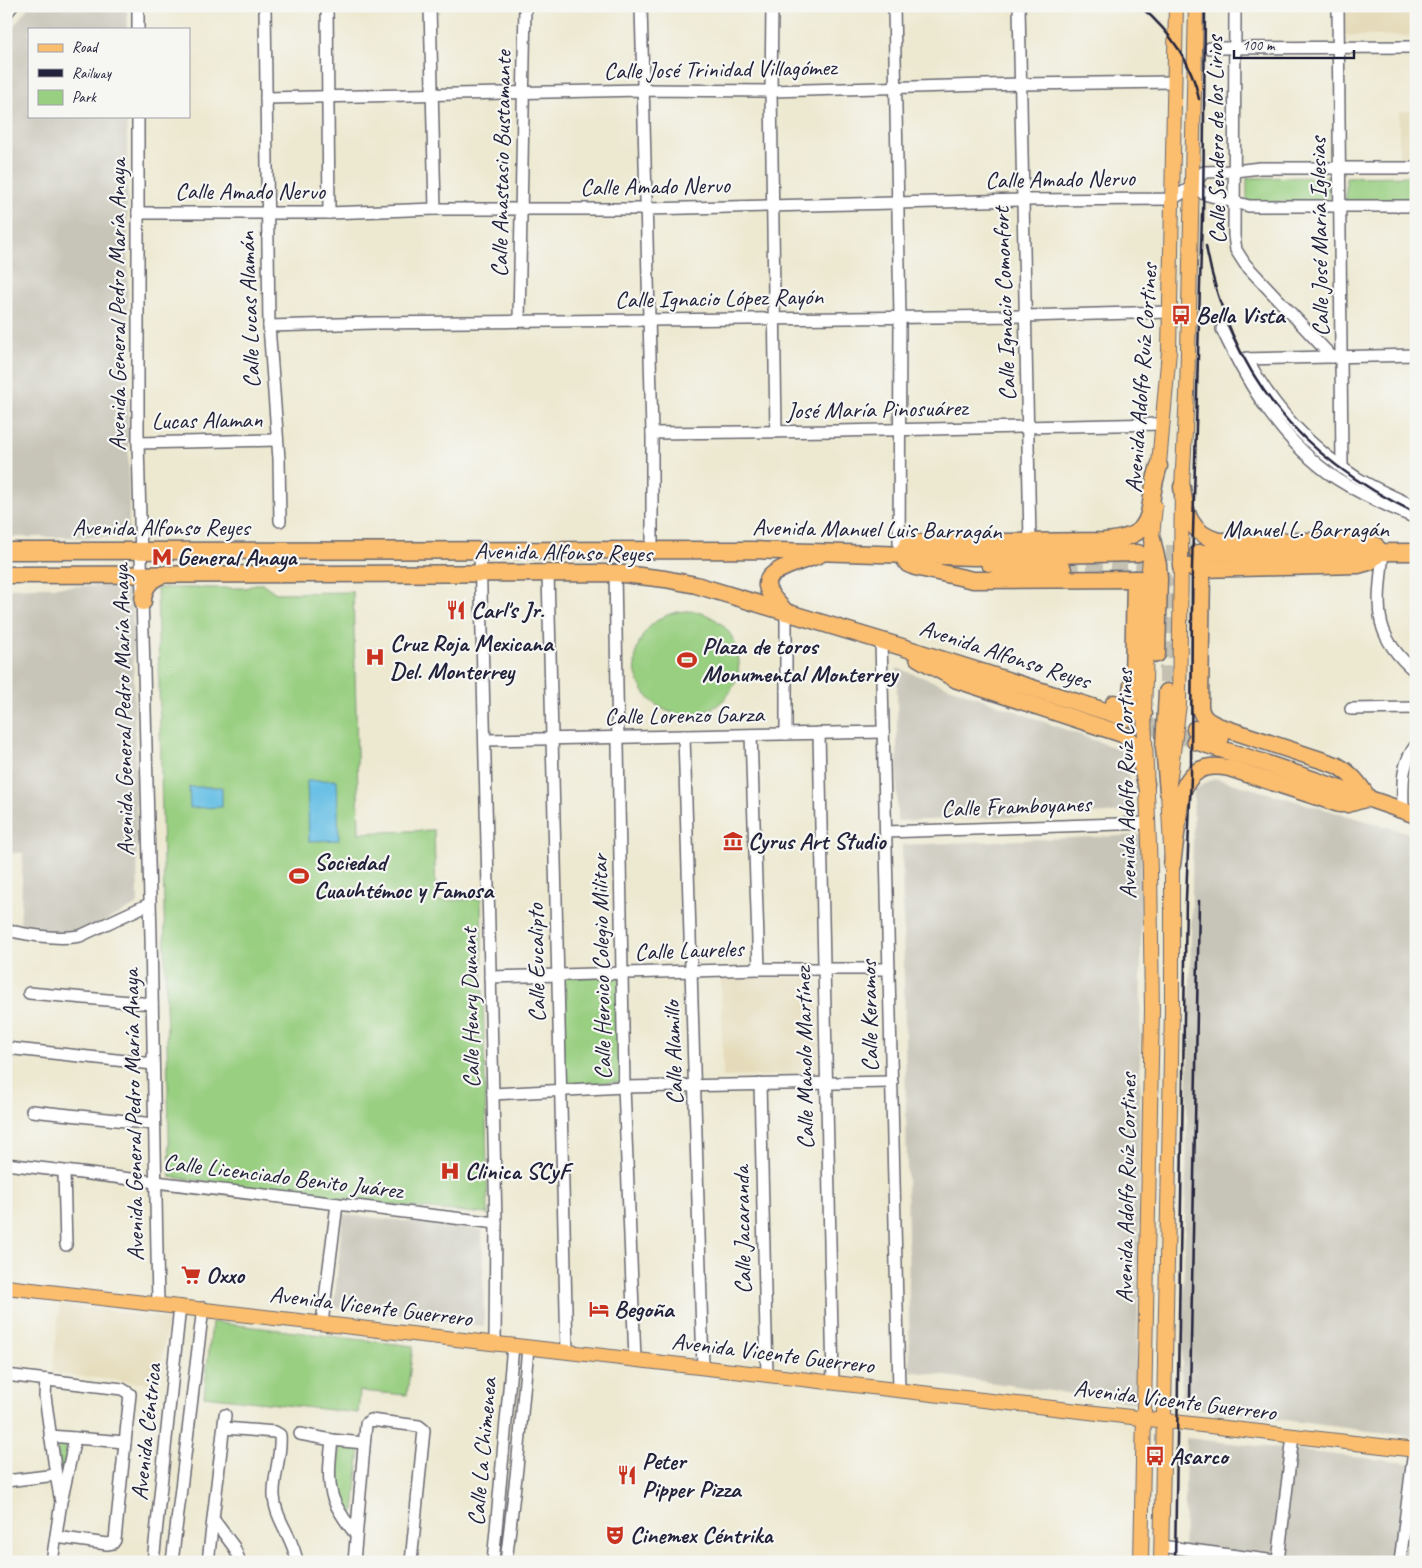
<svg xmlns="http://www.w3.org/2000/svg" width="1422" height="1568" viewBox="0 0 1422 1568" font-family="Caveat,sans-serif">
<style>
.built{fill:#e5dbba}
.industrial{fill:#c7c5b8}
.green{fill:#99cf81;stroke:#5e785e}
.water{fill:#68c0e5;stroke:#457190}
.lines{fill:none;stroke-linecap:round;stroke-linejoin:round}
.highway-tunnel{stroke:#c4c1b3;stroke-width:16;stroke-dasharray:16 8;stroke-linecap:butt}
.minor-casing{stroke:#696870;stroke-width:14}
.major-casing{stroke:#696870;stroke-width:16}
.highway-casing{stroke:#696870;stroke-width:19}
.minor{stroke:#fff;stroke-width:11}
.major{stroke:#fbbd6e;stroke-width:14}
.highway{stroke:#fbbd6e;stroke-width:16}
.rail{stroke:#22223b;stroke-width:2.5}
.labels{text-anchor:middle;stroke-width:4.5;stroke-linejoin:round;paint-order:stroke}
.street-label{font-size:24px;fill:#22223b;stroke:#f6f6f2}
.poi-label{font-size:24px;font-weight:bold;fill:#22223b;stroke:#f6f6f2;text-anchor:start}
</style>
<rect width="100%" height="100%" fill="#f6f6f2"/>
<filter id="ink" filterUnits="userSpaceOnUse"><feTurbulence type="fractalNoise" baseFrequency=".02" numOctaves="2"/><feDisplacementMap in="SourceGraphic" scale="10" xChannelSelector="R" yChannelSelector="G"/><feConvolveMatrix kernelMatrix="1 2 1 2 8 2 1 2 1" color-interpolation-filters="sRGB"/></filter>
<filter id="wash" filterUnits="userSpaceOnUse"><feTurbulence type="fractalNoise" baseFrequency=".0096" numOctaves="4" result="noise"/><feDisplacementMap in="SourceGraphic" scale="20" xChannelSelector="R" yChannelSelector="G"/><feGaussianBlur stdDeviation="1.12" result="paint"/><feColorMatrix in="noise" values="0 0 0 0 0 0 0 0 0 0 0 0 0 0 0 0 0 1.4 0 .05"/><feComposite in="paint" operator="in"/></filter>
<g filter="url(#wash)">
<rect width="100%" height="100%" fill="#ede9d1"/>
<!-- built -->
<g class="built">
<rect x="1345" y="6" width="71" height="30"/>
<path d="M1399,111H1416V160L1399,161Z"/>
<path d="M816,976L819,1075L723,1077L721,978Z"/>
<path d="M60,1304L168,1319L158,1385L52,1373Z"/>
</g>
<!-- industrial -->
<g class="industrial">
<path d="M29,6H127V29H29V116H127L129,537H6V36Z"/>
<path d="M132,585L138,904L78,935L20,931L23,853H6V588Z"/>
<path d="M897,668L1124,751L1136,812L897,821Z"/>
<path d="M1214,778L1416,835V1437L1181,1407L1194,790Z"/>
<path d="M1142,835L1137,1403L910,1371L902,845Z"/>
<path d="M343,1214L482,1230L484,1326L334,1307Z"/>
<path d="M1186,1438L1416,1464V1562H1184Z"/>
</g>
<!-- green -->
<g class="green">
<path d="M1416,176V200L1346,201V177Z"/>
<path d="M1329,177V201L1247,202V178Z"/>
<path d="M255,584H263L276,593L353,592L359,833L434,830L436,901L481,899L488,1214L409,1207L170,1177L157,589L161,588H246Z"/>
<circle cx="687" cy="663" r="52"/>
<path d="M560,977H620L621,1082L563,1084Z"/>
<path d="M212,1322L413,1346L407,1395L360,1391L358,1413L204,1396Z"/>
<path d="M58,1443H62L67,1449L64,1464L61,1471L56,1444Z"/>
<path d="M340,1444L360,1447L354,1512H348L335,1485Z"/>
</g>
<!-- water -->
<g class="water">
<path d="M337,780L339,840L309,841L307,781Z"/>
<path d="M189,787H222V807L190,808Z"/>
</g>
</g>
<g filter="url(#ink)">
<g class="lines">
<!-- highway-tunnel -->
<g class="highway-tunnel">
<path d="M1142,553H1195"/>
<path d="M1063,569C1082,568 1145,565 1158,573C1163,576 1165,581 1167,586V692"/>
<path d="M1127,718L1195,741"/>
</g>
<defs>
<g id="minor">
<path d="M138,6V29"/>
<path d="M265,6L269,326L279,459L280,521"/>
<path d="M327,6L329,213"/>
<path d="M430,6L435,209"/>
<path d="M641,6L652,433V550"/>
<path d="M772,6L771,91L776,432"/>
<path d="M894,6L900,317L899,554"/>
<path d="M1019,6L1030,541"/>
<path d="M1235,6L1234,236L1236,250L1245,264L1332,357"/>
<path d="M1338,6L1342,468"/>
<path d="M6,14L12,6"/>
<path d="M1210,48L1416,47"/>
<path d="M266,98L643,90L771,91L1021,84L1175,82"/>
<path d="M138,116V443L151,937L158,1304"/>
<path d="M1195,185L1204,194L1249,206H1416"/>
<path d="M138,213H329L435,209H646L1022,200L1172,199L1192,187L1204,172L1235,171L1260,168H1416"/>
<path d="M519,321L525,6"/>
<path d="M269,326L373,323L1025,316L1169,312"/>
<path d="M1222,329C1249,387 1283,443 1337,479C1362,495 1389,507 1416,518"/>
<path d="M1247,358C1271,407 1312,449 1357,478C1375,489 1396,498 1416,507"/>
<path d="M1240,359L1416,355"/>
<path d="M652,433L838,431L1162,424"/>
<path d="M138,443L277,440"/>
<path d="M480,550L496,1223L495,1344"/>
<path d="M1383,552C1378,606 1370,634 1416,672"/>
<path d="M548,573L567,1351"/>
<path d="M615,573L624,1087L635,1359"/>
<path d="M786,612V734"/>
<path d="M881,641L899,1390"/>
<path d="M1351,709L1416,708"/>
<path d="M819,733L833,1382"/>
<path d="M751,735L759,969"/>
<path d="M684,736L703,1368"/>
<path d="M485,740L883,732"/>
<path d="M1403,811C1403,787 1400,765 1416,745"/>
<path d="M886,832L1148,823"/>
<path d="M6,930C29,935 56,940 80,936L149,904"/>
<path d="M490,977L759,969H889"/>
<path d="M29,993L152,1004"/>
<path d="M6,1048L153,1064"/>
<path d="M760,1084L767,1375"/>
<path d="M493,1094L624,1087L892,1082"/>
<path d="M32,1111L154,1124"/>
<path d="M6,1164L496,1223"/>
<path d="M64,1173L66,1245"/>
<path d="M322,1323L337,1204"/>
<path d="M6,1375L122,1389L130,1394L115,1540L113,1543L107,1544L56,1537"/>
<path d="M46,1380L45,1396L56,1475L61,1502L52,1562"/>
<path d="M224,1428L275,1432L280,1435C282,1455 273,1476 274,1496C275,1520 294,1538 297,1562"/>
<path d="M300,1434L332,1440L364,1443"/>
<path d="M50,1436L125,1442"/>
<path d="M332,1440C330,1459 327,1480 333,1498C338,1512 348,1524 356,1535"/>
<path d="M6,1481L56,1475"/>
<path d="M62,1498L75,1438"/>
<path d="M214,1520L234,1547L240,1562"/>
<path d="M1161,1546L1283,1562"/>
<path d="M1278,1561L1293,1436"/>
<path d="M153,1562L180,1306"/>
<path d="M172,1562L203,1308"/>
<path d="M208,1562L225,1415"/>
<path d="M354,1562L366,1424L370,1420L419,1426L424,1430L411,1562"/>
<path d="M493,1562L513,1346"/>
<path d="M506,1562L517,1468L528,1348"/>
<path d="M1400,1562L1414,1450"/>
</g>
<g id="major">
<path d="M1158,475L1169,351L1176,6"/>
<path d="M6,1287L1416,1450"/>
<path d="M1141,1562L1152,1009L1150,871L1144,714L1148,579L1155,506"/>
<path d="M1161,1562L1172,1008V865L1168,792L1179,704L1182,487L1187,394L1196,6"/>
</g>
<g id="highway">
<path d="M1152,539L1158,565L1159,579L1157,654"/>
<path d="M6,551L751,550L974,557L1138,553"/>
<path d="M1198,553L1416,552"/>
<path d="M989,563L1007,567L1063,569"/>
<path d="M1181,566L1202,569L1358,565L1369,562L1380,552L1375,545L1366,541H1218C1190,533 1185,513 1182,487"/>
<path d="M1202,569L1200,704C1200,716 1206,721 1218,726L1336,765C1351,773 1359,784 1368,798"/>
<path d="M6,575L615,573L665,579L696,585L902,647L1127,718"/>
<path d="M1148,579L973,580L915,567L908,564L901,554L909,543L1104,541C1162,537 1144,508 1159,466"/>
<path d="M143,602C143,587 152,577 167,574"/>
<path d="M786,612C780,605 769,596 767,586C764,570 806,560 819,555"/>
<path d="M918,658L957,680L1122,734C1140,743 1141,767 1146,784"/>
<path d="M1167,692L1164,747L1168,792"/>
<path d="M1114,703L1144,714"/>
<path d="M1128,708L1133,679L1135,579"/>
<path d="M1195,729L1221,738"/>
<path d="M1195,741L1262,762L1416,815"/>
<path d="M1172,865L1181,796C1189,771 1203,763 1229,768L1339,804H1348L1368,798"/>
</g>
</defs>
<!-- minor casing -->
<use href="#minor" class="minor-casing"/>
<!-- major casing -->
<use href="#major" class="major-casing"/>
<!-- highway casing -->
<use href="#highway" class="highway-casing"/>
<!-- minor -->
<use href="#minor" class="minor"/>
<!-- major -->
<use href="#major" class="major"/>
<!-- highway -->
<use href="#highway" class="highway"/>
<!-- rail -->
<g class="rail">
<path d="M1140,6C1168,30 1192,62 1199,99"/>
<path d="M1203,221L1205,6"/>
<path d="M1206,246C1229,373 1299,458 1416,513"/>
<path d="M1190,1399L1199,901"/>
<path d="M1175,1562L1186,899L1191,776L1192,568L1202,214"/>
</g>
</g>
</g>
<!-- icons -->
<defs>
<symbol id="bus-bare" viewBox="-9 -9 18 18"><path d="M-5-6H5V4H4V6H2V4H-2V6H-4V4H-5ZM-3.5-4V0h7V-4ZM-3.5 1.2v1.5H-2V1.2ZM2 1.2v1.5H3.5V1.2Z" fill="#c8321e" stroke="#f6f6f2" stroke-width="2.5" paint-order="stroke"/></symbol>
<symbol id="metro-bare" viewBox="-9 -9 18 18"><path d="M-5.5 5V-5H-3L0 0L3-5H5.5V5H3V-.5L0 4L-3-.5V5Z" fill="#c8321e" stroke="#f6f6f2" stroke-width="2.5" paint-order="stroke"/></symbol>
<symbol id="restaurant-bare" viewBox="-9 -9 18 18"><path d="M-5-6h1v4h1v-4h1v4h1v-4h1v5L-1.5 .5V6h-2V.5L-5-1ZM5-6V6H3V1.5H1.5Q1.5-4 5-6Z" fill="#c8321e" stroke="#f6f6f2" stroke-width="2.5" paint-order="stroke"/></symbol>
<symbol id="hospital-bare" viewBox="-9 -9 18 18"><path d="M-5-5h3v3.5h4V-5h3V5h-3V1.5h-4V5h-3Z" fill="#c8321e" stroke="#f6f6f2" stroke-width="2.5" paint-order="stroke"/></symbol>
<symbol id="stadium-bare" viewBox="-9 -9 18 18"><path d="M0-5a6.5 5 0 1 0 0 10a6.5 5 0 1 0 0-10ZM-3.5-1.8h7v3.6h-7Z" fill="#c8321e" stroke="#f6f6f2" stroke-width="2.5" paint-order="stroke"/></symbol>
<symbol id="museum-bare" viewBox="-9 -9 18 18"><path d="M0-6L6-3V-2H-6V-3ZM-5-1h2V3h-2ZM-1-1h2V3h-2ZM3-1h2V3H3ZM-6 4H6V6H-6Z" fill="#c8321e" stroke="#f6f6f2" stroke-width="2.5" paint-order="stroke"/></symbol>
<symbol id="supermarket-bare" viewBox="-9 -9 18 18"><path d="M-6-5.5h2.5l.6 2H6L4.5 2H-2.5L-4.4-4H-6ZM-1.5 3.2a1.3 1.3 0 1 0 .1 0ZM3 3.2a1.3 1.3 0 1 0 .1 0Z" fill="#c8321e" stroke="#f6f6f2" stroke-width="2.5" paint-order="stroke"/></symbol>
<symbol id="hotel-bare" viewBox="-9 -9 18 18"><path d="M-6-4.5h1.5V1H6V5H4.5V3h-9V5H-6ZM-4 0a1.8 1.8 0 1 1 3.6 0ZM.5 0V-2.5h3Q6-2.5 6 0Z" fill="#c8321e" stroke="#f6f6f2" stroke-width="2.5" paint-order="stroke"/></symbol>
<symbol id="theatre-bare" viewBox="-9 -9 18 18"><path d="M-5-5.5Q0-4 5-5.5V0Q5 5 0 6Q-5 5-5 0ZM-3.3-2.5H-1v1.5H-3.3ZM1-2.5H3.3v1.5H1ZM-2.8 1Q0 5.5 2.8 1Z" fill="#c8321e" stroke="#f6f6f2" stroke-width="2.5" paint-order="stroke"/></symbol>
</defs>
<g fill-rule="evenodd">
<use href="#bus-bare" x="1167" y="301" width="28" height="28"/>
<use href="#metro-bare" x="148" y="543" width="28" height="28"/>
<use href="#restaurant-bare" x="442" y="596" width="28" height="28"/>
<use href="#hospital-bare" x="361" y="643" width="28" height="28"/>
<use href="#stadium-bare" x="673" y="646" width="28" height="28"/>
<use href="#museum-bare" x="719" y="827" width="28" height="28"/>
<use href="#stadium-bare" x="285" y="862" width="28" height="28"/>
<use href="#hospital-bare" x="436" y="1157" width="28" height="28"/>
<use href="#supermarket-bare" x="177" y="1261" width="28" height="28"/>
<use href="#hotel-bare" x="585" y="1295" width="28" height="28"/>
<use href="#bus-bare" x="1141" y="1442" width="28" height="28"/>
<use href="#restaurant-bare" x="613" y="1461" width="28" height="28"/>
<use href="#theatre-bare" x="601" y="1521" width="28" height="28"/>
</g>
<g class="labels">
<!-- street labels -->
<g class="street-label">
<text transform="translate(720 69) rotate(-1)" y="8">Calle José Trinidad Villagómez</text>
<text transform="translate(1216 140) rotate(-91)" y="8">Calle Sendero de los Lirios</text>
<text transform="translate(501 164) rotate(-89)" y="8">Calle Anastasio Bustamante</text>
<text transform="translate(1060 179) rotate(-1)" y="8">Calle Amado Nervo</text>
<text transform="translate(655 186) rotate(-1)" y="8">Calle Amado Nervo</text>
<text x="250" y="199">Calle Amado Nervo</text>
<text transform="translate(1319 237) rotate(-91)" y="8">Calle José María Iglesias</text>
<text transform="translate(719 298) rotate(-1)" y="8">Calle Ignacio López Rayón</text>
<text transform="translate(1004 304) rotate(-92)" y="8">Calle Ignacio Comonfort</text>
<text transform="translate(117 305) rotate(-90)" y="8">Avenida General Pedro María Anaya</text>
<text transform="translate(249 310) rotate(-92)" y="8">Calle Lucas Alamán</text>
<text transform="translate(1141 378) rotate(-86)" y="8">Avenida Adolfo Ruíz Cortines</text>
<text transform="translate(877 409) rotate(-1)" y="8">José María Pinosuárez</text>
<text transform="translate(207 420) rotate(-1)" y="8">Lucas Alaman</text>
<text x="161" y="535">Avenida Alfonso Reyes</text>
<text transform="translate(877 529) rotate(1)" y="8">Avenida Manuel Luis Barragán</text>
<text x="1306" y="537">Manuel L. Barragán</text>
<text transform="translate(563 552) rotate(1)" y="8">Avenida Alfonso Reyes</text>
<text transform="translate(1005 654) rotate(18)" y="8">Avenida Alfonso Reyes</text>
<text transform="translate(123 710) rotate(-91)" y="8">Avenida General Pedro María Anaya</text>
<text transform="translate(684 715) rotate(-1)" y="8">Calle Lorenzo Garza</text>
<text transform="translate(1126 784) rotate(-91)" y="8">Avenida Adolfo Ruíz Cortines</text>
<text transform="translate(1016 806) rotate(-2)" y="8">Calle Framboyanes</text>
<text transform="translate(689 950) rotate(-2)" y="8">Calle Laureles</text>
<text transform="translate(536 963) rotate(-91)" y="8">Calle Eucalipto</text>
<text transform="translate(601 967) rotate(-91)" y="8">Calle Heroico Colegio Militar</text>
<text transform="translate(470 1008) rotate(-91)" y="8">Calle Henry Dunant</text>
<text transform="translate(869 1016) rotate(-91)" y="8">Calle Keramos</text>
<text transform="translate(673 1053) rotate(-92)" y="8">Calle Alamillo</text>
<text transform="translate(804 1058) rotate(-91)" y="8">Calle Manolo Martínez</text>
<text transform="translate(133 1115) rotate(-91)" y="8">Avenida General Pedro María Anaya</text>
<text transform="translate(283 1176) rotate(7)" y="8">Calle Licenciado Benito Juárez</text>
<text transform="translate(1126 1188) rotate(-89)" y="8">Avenida Adolfo Ruíz Cortines</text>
<text transform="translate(742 1230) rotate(-91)" y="8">Calle Jacaranda</text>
<text transform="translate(371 1306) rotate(7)" y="8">Avenida Vicente Guerrero</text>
<text transform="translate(773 1353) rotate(7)" y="8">Avenida Vicente Guerrero</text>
<text transform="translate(1175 1400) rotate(7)" y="8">Avenida Vicente Guerrero</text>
<text transform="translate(146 1432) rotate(-84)" y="8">Avenida Céntrica</text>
<text transform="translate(482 1452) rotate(-85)" y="8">Calle La Chimenea</text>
</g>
<!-- poi labels -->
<g class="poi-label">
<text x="1196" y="323">Bella Vista</text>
<text x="177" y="565">General Anaya</text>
<text x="471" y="618">Carl's Jr.</text>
<text x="390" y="651">Cruz Roja Mexicana<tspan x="390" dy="28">Del. Monterrey</tspan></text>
<text x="702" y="654">Plaza de toros<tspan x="702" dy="28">Monumental Monterrey</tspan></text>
<text x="748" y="849">Cyrus Art Studio</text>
<text x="314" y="870">Sociedad<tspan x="314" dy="28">Cuauhtémoc y Famosa</tspan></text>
<text x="465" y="1179">Clinica SCyF</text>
<text x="206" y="1283">Oxxo</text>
<text x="614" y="1317">Begoña</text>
<text x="1170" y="1464">Asarco</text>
<text x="642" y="1469">Peter<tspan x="642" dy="28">Pipper Pizza</tspan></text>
<text x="630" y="1543">Cinemex Céntrika</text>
</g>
</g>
<!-- margin -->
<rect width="1422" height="1568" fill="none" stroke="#f6f6f2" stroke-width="25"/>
<!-- legend -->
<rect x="28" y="28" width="162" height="90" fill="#f6f6f2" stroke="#a1a1a9"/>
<rect x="38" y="44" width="25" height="8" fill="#fbbd6e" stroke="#a1a1a9"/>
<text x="72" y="52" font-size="15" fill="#22223b">Road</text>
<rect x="38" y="69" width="25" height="8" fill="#22223b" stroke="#a1a1a9"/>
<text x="72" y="78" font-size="15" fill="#22223b">Railway</text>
<rect x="38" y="90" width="25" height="15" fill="#99cf81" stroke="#a1a1a9"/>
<text x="72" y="102" font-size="15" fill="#22223b">Park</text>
<!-- scale -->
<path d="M1234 50v8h120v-8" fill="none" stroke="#22223b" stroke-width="2.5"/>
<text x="1242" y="50" font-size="15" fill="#22223b" stroke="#f6f6f2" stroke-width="4" paint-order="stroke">100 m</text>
</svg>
